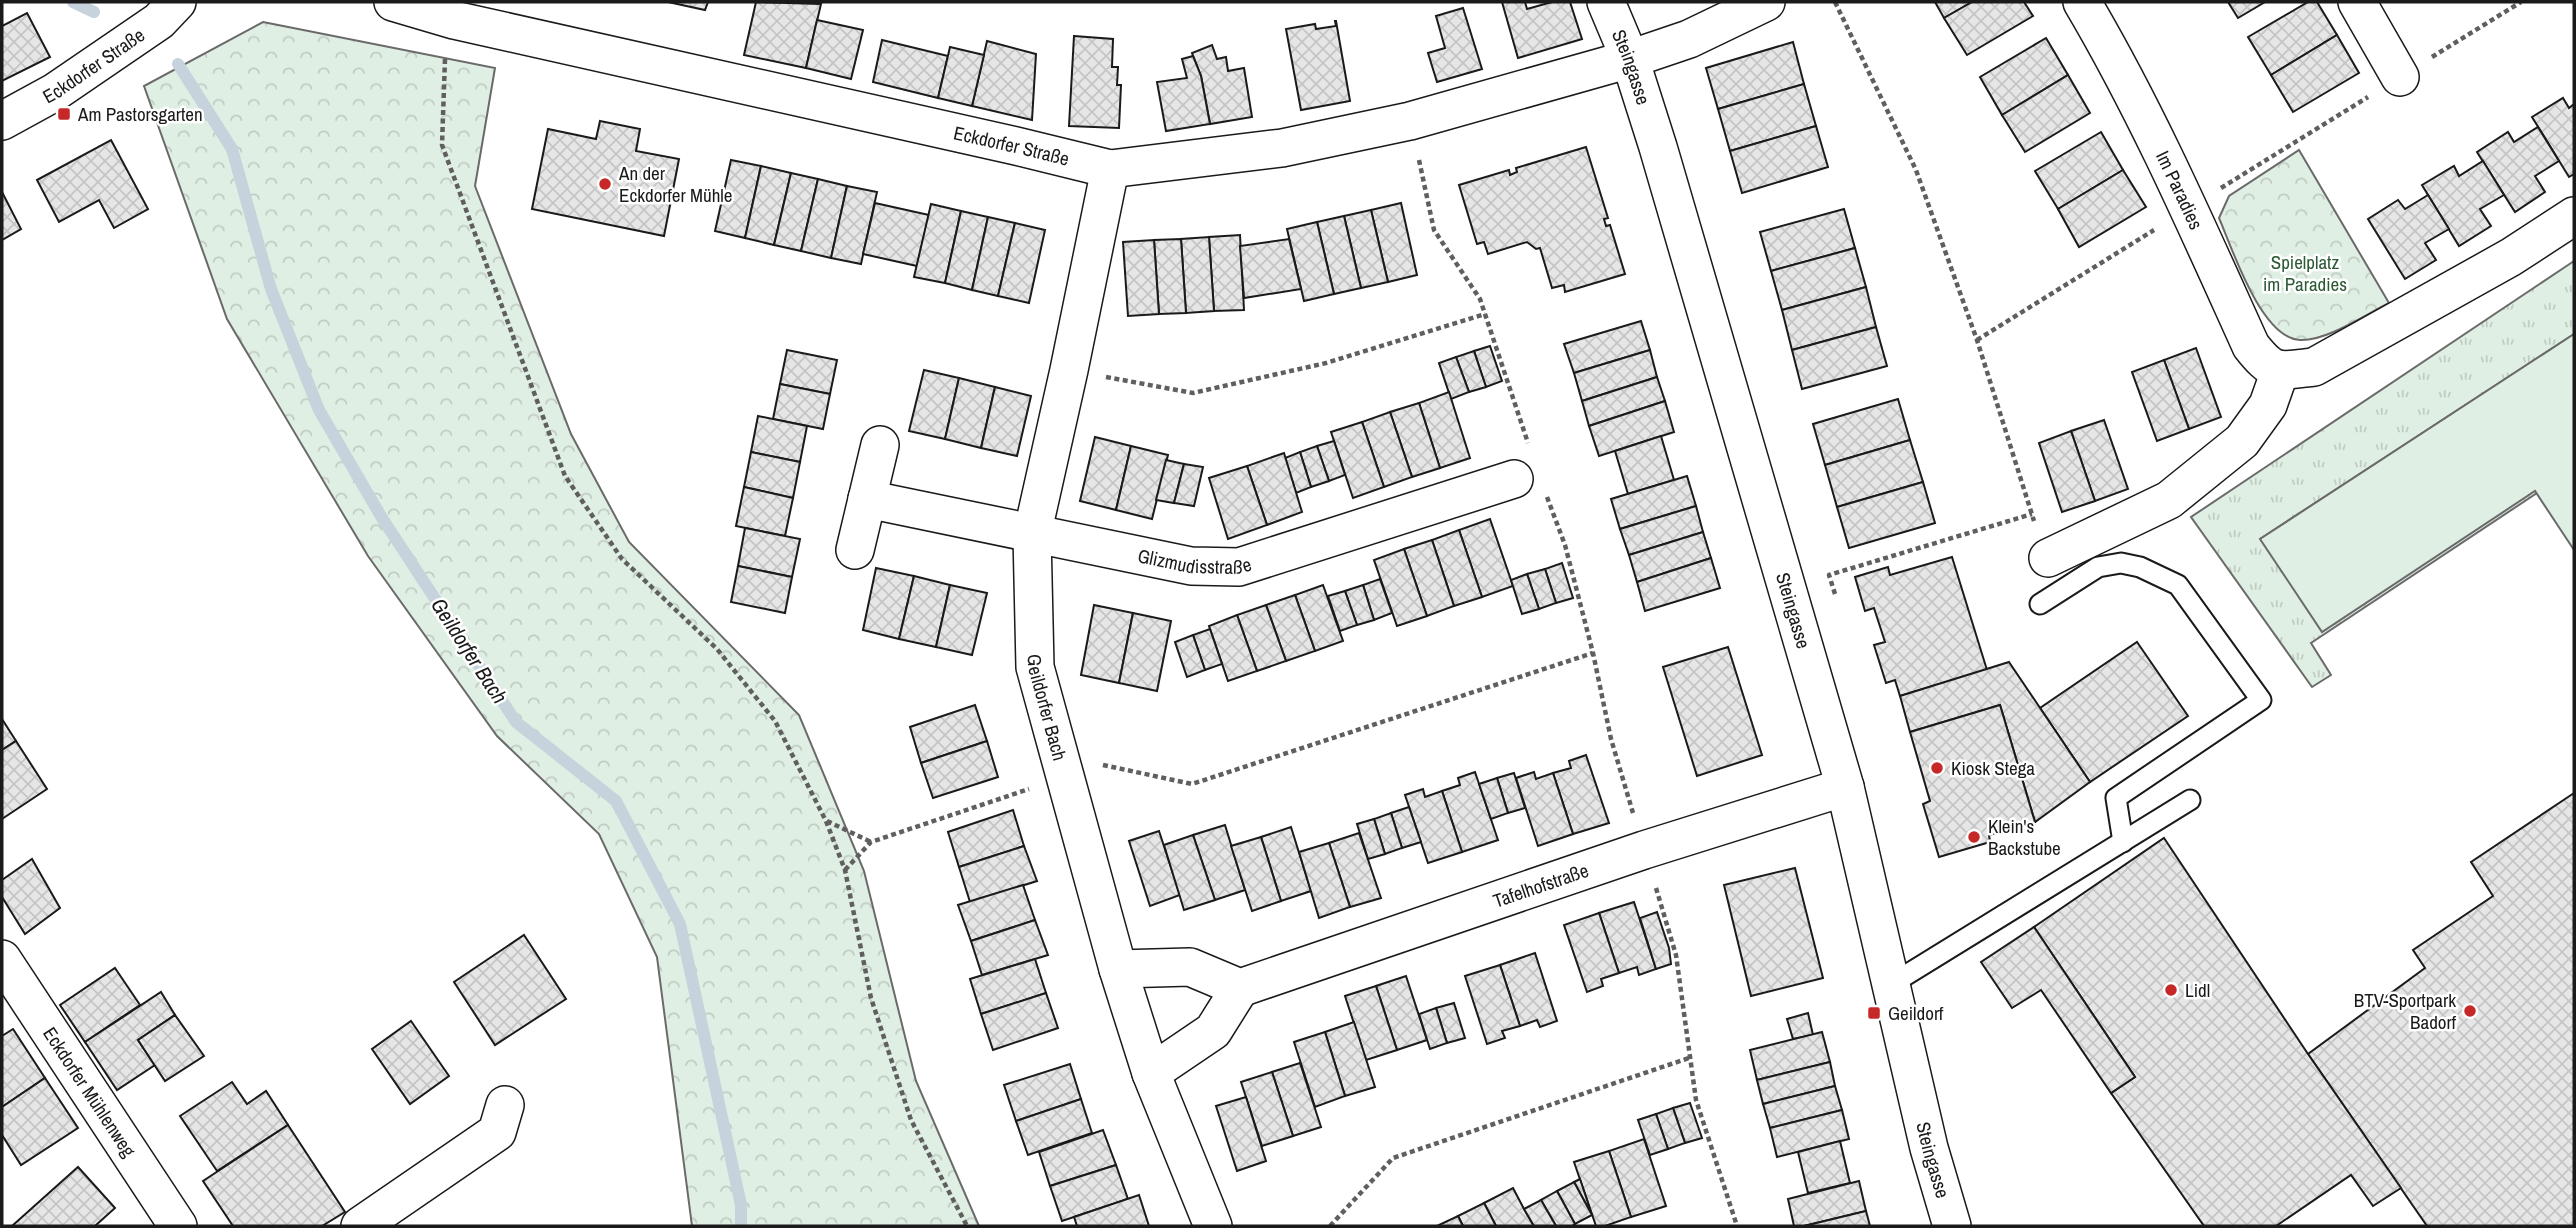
<svg xmlns="http://www.w3.org/2000/svg" width="2576" height="1228" viewBox="0 0 2576 1228" font-family="'Archivo Narrow',sans-serif">
<style>
.grass{fill:url(#grass-tufts);stroke:#6a6a6a;stroke-width:2}
.park{fill:url(#park-crowns);stroke:#6a6a6a;stroke-width:2}
.garden{fill:#e0efe3;stroke:#6a6a6a;stroke-width:2}
.lines{fill:none;stroke-linecap:round;stroke-linejoin:round}
.stream{stroke:#c6d2dc;stroke-width:12}
.building{fill:url(#building-cross-hatch);stroke:#1a1a1a;stroke-width:2}
.service-casing{stroke:#1a1a1a;stroke-width:23}
.minor-casing{stroke:#1a1a1a;stroke-width:40}
.path{stroke:#5f5f5f;stroke-width:4.5;stroke-dasharray:5 3.5;stroke-linecap:butt}
.service{stroke:#fff;stroke-width:19}
.minor{stroke:#fff;stroke-width:37}
.poi-dot{fill:#c62828;stroke:#fff;stroke-width:2.5}
.labels{text-anchor:middle;stroke-width:5;stroke-linejoin:round;paint-order:stroke}
.street-label{font-size:19px;fill:#1a1a1a;stroke:#fff}
.poi-label{font-size:19px;fill:#1a1a1a;stroke:#fff;text-anchor:start}
.park-label{font-size:19px;fill:#2b5a34;stroke:#fff}
.water-label{font-size:21px;font-style:italic;fill:#1a1a1a;stroke:#fff}
</style>
<defs>
<pattern id="grass-tufts" width="24" height="20" patternUnits="userSpaceOnUse" patternTransform="scale(1.75)"><rect width="24" height="20" fill="#e0efe3"/><path d="M3 7l-1-3M5 7V3M7 7l1-3M15 17l-1-3M17 17v-4M19 17l1-3" fill="none" stroke="#c0ccc2"/></pattern>
<pattern id="park-crowns" width="20" height="18" patternUnits="userSpaceOnUse" patternTransform="scale(1.75)"><rect width="20" height="18" fill="#e0efe3"/><path d="M2 6a3 3 0 1 1 6 0M12 15a3 3 0 1 1 6 0" fill="none" stroke="#c0ccc2"/></pattern>
<pattern id="building-cross-hatch" width="8" height="8" patternUnits="userSpaceOnUse" patternTransform="scale(1.75)"><rect width="8" height="8" fill="#e6e6e6"/><path d="M0 0l8 8M0 8l8-8" fill="none" stroke="#c5c5c5"/></pattern>
</defs>
<rect width="100%" height="100%" fill="#fff"/>
<!-- grass -->
<path class="grass" d="M2574,261V334L2260,539L2535,490L2537,493L2311,643L2331,675L2312,687L2191,517Z"/>
<!-- park -->
<g class="park">
<path d="M263,22L495,68L475,186L571,434L629,542L799,715L864,871L916,1081L979,1226H692L657,957L599,834L497,736L368,556L227,319L144,86Z"/>
<path d="M2299,150L2389,303C2365,315 2327,341 2300,340C2261,338 2232,248 2219,218L2229,196Z"/>
</g>
<!-- garden -->
<path class="garden" d="M2574,334V550L2535,491L2322,632L2260,539Z"/>
<g class="lines">
<!-- stream -->
<g class="stream">
<path d="M73,2L94,12"/>
<path d="M178,64L232,149L271,289L319,410L382,518L516,722L616,801L680,924L741,1205V1226"/>
</g>
</g>
<!-- building -->
<g class="building">
<path d="M668,2H708L705,10Z"/>
<path d="M756,2L821,4L806,68L744,55Z"/>
<path d="M1502,2H1525L1527,9L1552,2H1570L1582,39L1518,58Z"/>
<path d="M1935,2H1972L1944,18Z"/>
<path d="M1972,2H2024L2033,16L1967,55L1944,18Z"/>
<path d="M2228,2H2265L2238,18Z"/>
<path d="M2308,2H2317L2337,35L2271,75L2248,37Z"/>
<path d="M1463,8L1482,69L1437,82L1428,53L1445,48L1436,16Z"/>
<path d="M27,13L50,57L2,81V26Z"/>
<path d="M817,20L863,30L851,79L806,68Z"/>
<path d="M1335,21H1336L1350,101L1301,110L1286,29L1315,24L1316,29L1336,26Z"/>
<path d="M2337,35L2359,73L2293,112L2271,75Z"/>
<path d="M1074,36L1113,39L1112,67H1118L1117,85H1121L1119,128L1069,126Z"/>
<path d="M2046,38L2068,75L2002,115L1980,77Z"/>
<path d="M882,40L948,56L938,98L873,82Z"/>
<path d="M987,41L1036,54L1032,120L972,106Z"/>
<path d="M1793,42L1804,84L1718,109L1706,68Z"/>
<path d="M1212,45L1217,59L1226,57L1228,71L1244,68L1252,117L1210,124L1201,76L1192,53Z"/>
<path d="M950,47L984,55L972,106L938,98Z"/>
<path d="M1193,56L1201,76L1210,124L1166,131L1157,82L1187,78L1182,59Z"/>
<path d="M2068,75L2090,113L2025,152L2002,115Z"/>
<path d="M1804,84L1816,126L1730,151L1718,109Z"/>
<path d="M2563,98L2569,108L2574,104V174L2569,177L2532,117Z"/>
<path d="M600,121L640,129L636,151L679,159L664,236L532,209L548,129L596,139Z"/>
<path d="M1816,126L1828,167L1742,193L1730,151Z"/>
<path d="M2538,127L2559,161L2535,176L2545,192L2515,212L2477,152L2508,132L2514,142Z"/>
<path d="M2101,132L2123,170L2058,209L2035,171Z"/>
<path d="M111,140L148,209L114,228L99,200L59,222L37,180Z"/>
<path d="M1586,147L1608,218L1604,219L1606,226L1610,225L1625,274L1565,292L1564,285L1552,288L1540,248L1536,249L1527,242L1488,254L1484,242L1477,244L1459,185L1509,170L1510,175L1517,172L1516,168Z"/>
<path d="M731,160L761,166L745,238L715,231Z"/>
<path d="M2483,161L2504,195L2480,209L2491,226L2459,246L2422,185L2454,166L2459,176Z"/>
<path d="M761,166L791,173L774,245L745,238Z"/>
<path d="M2123,170L2146,207L2079,247L2058,209Z"/>
<path d="M791,173L818,179L801,251L774,245Z"/>
<path d="M818,179L847,186L831,258L801,251Z"/>
<path d="M847,186L877,192L861,264L831,258Z"/>
<path d="M2,192L21,229L2,240Z"/>
<path d="M2428,195L2449,229L2425,243L2436,260L2405,279L2368,219L2398,200L2405,209Z"/>
<path d="M875,203L929,215L917,266L863,254Z"/>
<path d="M1401,203L1417,275L1388,282L1371,210Z"/>
<path d="M931,204L961,211L945,283L914,277Z"/>
<path d="M1844,209L1855,248L1771,271L1760,232Z"/>
<path d="M1371,210L1388,282L1361,288L1344,216Z"/>
<path d="M961,211L988,217L972,290L945,283Z"/>
<path d="M1344,216L1361,288L1334,294L1317,222Z"/>
<path d="M988,217L1015,223L998,296L972,290Z"/>
<path d="M1317,222L1334,294L1304,301L1287,229Z"/>
<path d="M1015,223L1045,230L1029,303L998,296Z"/>
<path d="M1240,235L1244,310L1214,311L1209,237Z"/>
<path d="M1209,237L1214,311L1186,313L1181,239Z"/>
<path d="M1181,239L1186,313L1159,314L1154,240Z"/>
<path d="M1289,239L1301,289L1244,298L1240,246Z"/>
<path d="M1154,240L1159,314L1128,316L1123,242Z"/>
<path d="M1855,248L1866,287L1782,310L1771,271Z"/>
<path d="M1866,287L1876,327L1792,350L1782,310Z"/>
<path d="M1641,321L1650,350L1574,373L1564,344Z"/>
<path d="M1876,327L1887,366L1802,389L1792,350Z"/>
<path d="M1490,346L1502,381L1486,387L1474,351Z"/>
<path d="M2196,348L2221,417L2189,429L2164,360Z"/>
<path d="M787,350L837,360L830,394L780,384Z"/>
<path d="M1650,350L1657,377L1582,401L1574,373Z"/>
<path d="M1474,351L1486,387L1469,392L1456,357Z"/>
<path d="M1456,357L1469,392L1451,399L1439,363Z"/>
<path d="M2164,360L2189,429L2157,441L2132,372Z"/>
<path d="M924,370L959,378L945,439L909,431Z"/>
<path d="M1657,377L1665,401L1589,426L1582,401Z"/>
<path d="M959,378L995,387L981,448L945,439Z"/>
<path d="M780,384L830,394L823,429L773,419Z"/>
<path d="M995,387L1031,396L1017,456L981,448Z"/>
<path d="M1449,392L1470,458L1440,468L1419,403Z"/>
<path d="M1898,399L1910,440L1825,465L1813,424Z"/>
<path d="M1665,401L1674,432L1599,456L1589,426Z"/>
<path d="M1419,403L1440,468L1412,477L1390,412Z"/>
<path d="M1390,412L1412,477L1384,487L1362,422Z"/>
<path d="M758,416L807,426L800,462L751,452Z"/>
<path d="M2104,420L2128,489L2095,501L2071,431Z"/>
<path d="M1362,422L1384,487L1353,498L1331,432Z"/>
<path d="M2071,431L2095,501L2062,512L2039,443Z"/>
<path d="M1661,436L1674,480L1628,494L1615,451Z"/>
<path d="M1095,437L1131,446L1116,510L1080,501Z"/>
<path d="M1910,440L1923,482L1837,507L1825,465Z"/>
<path d="M1334,441L1345,475L1329,481L1317,446Z"/>
<path d="M1131,446L1168,455L1152,519L1116,510Z"/>
<path d="M1317,446L1329,481L1311,487L1300,452Z"/>
<path d="M751,452L800,462L793,498L744,487Z"/>
<path d="M1300,452L1311,487L1296,493L1285,458Z"/>
<path d="M1284,453L1302,512L1267,525L1247,466Z"/>
<path d="M1166,460L1184,464L1174,503L1156,500Z"/>
<path d="M1184,464L1203,467L1194,506L1174,503Z"/>
<path d="M1247,466L1267,525L1228,539L1209,478Z"/>
<path d="M1687,476L1696,506L1620,529L1611,499Z"/>
<path d="M1923,482L1935,523L1849,548L1837,507Z"/>
<path d="M744,487L793,498L785,536L736,526Z"/>
<path d="M1696,506L1703,532L1629,555L1620,529Z"/>
<path d="M1490,519L1513,586L1482,597L1459,530Z"/>
<path d="M745,528L800,539L792,577L738,566Z"/>
<path d="M1459,530L1482,597L1454,606L1432,540Z"/>
<path d="M1703,532L1711,558L1637,582L1629,555Z"/>
<path d="M1432,540L1454,606L1427,616L1404,549Z"/>
<path d="M1404,549L1427,616L1397,626L1374,560Z"/>
<path d="M1952,557L1987,670L1900,696L1895,680L1886,683L1874,645L1885,642L1874,608L1865,611L1855,577L1888,567L1890,575Z"/>
<path d="M1711,558L1720,588L1645,611L1637,582Z"/>
<path d="M1562,563L1573,598L1556,603L1545,569Z"/>
<path d="M738,566L792,577L785,613L731,602Z"/>
<path d="M876,568L914,576L899,639L863,630Z"/>
<path d="M1545,569L1556,603L1539,609L1527,574Z"/>
<path d="M1527,574L1539,609L1522,614L1511,580Z"/>
<path d="M914,576L950,585L936,647L899,639Z"/>
<path d="M1380,579L1392,613L1374,620L1363,585Z"/>
<path d="M950,585L987,593L972,655L936,647Z"/>
<path d="M1323,585L1343,641L1315,651L1295,595Z"/>
<path d="M1363,585L1374,620L1357,625L1345,591Z"/>
<path d="M1345,591L1357,625L1340,631L1328,596Z"/>
<path d="M1295,595L1315,651L1286,661L1266,605Z"/>
<path d="M1094,605L1133,613L1119,683L1081,675Z"/>
<path d="M1266,605L1286,661L1257,671L1237,615Z"/>
<path d="M1133,613L1171,621L1157,691L1119,683Z"/>
<path d="M1237,615L1257,671L1228,681L1209,626Z"/>
<path d="M1210,629L1222,664L1205,670L1193,635Z"/>
<path d="M1193,635L1205,670L1187,677L1175,642Z"/>
<path d="M2137,642L2188,716L2090,782L2040,708Z"/>
<path d="M1728,647L1762,755L1697,776L1663,667Z"/>
<path d="M2009,662L2090,782L2035,822L2000,705L1910,732L1900,696Z"/>
<path d="M975,705L987,741L921,763L910,727Z"/>
<path d="M2000,705L2035,822L1989,835L1990,842L1939,857L1923,804L1930,801L1910,732Z"/>
<path d="M2,719L16,741L2,750Z"/>
<path d="M16,741L47,789L2,819V750Z"/>
<path d="M987,741L998,777L933,798L921,763Z"/>
<path d="M1586,755L1609,823L1573,834L1553,773L1571,768L1569,761Z"/>
<path d="M1475,772L1498,840L1462,852L1442,791L1460,785L1458,778Z"/>
<path d="M1534,772L1536,779L1553,773L1573,834L1538,846L1516,778Z"/>
<path d="M1514,773L1525,808L1508,813L1497,778Z"/>
<path d="M1497,778L1508,813L1491,819L1479,784Z"/>
<path d="M1423,789L1425,797L1442,791L1462,852L1428,863L1405,795Z"/>
<path d="M2574,793V1226H2427L2308,1054L2425,968L2413,950L2493,896L2471,862Z"/>
<path d="M1409,807L1421,842L1402,848L1391,813Z"/>
<path d="M1013,810L1024,846L959,867L948,832Z"/>
<path d="M1391,813L1402,848L1385,854L1374,819Z"/>
<path d="M1374,819L1385,854L1368,859L1357,824Z"/>
<path d="M1225,825L1245,890L1215,900L1193,835Z"/>
<path d="M1291,827L1311,891L1281,901L1261,837Z"/>
<path d="M1159,831L1180,895L1150,906L1129,841Z"/>
<path d="M1359,833L1381,898L1350,907L1329,843Z"/>
<path d="M1193,835L1215,900L1184,910L1164,845Z"/>
<path d="M1261,837L1281,901L1252,911L1231,846Z"/>
<path d="M2164,838L2308,1054L2401,1188L2373,1206L2351,1175L2276,1226H2204L2111,1093L2135,1077L2034,927Z"/>
<path d="M1329,843L1350,907L1319,918L1299,852Z"/>
<path d="M1024,846L1037,881L970,902L959,867Z"/>
<path d="M32,859L60,908L25,934L2,897V880Z"/>
<path d="M1795,868L1823,978L1751,996L1724,885Z"/>
<path d="M1023,885L1035,920L971,941L958,905Z"/>
<path d="M1634,902L1656,969L1639,975L1637,967L1619,973L1599,913Z"/>
<path d="M1657,912L1669,948L1671,964L1656,969L1640,918Z"/>
<path d="M1599,913L1619,973L1601,979L1603,986L1587,992L1564,925Z"/>
<path d="M1035,920L1048,955L982,975L971,941Z"/>
<path d="M2034,927L2135,1077L2111,1093L2041,990L2012,1008L1981,962Z"/>
<path d="M524,935L566,999L495,1045L454,982Z"/>
<path d="M1535,953L1557,1021L1540,1027L1537,1020L1520,1026L1500,965Z"/>
<path d="M1035,959L1046,993L981,1014L970,979Z"/>
<path d="M1500,965L1520,1026L1502,1031L1505,1038L1487,1044L1465,976Z"/>
<path d="M115,968L140,1005L85,1042L60,1005Z"/>
<path d="M1406,976L1427,1040L1397,1050L1376,986Z"/>
<path d="M1376,986L1397,1050L1366,1060L1345,996Z"/>
<path d="M161,992L175,1015L138,1040L155,1065L117,1090L85,1042Z"/>
<path d="M1046,993L1058,1028L993,1050L981,1014Z"/>
<path d="M1454,1003L1465,1038L1447,1043L1436,1008Z"/>
<path d="M1436,1008L1447,1043L1430,1049L1419,1014Z"/>
<path d="M1808,1013L1813,1035L1793,1039L1787,1019Z"/>
<path d="M175,1015L204,1056L165,1081L138,1040Z"/>
<path d="M411,1021L449,1076L410,1104L372,1049Z"/>
<path d="M1354,1022L1375,1087L1345,1096L1325,1032Z"/>
<path d="M13,1029L45,1078L2,1107V1036Z"/>
<path d="M1325,1032L1345,1096L1315,1107L1294,1042Z"/>
<path d="M1822,1032L1830,1062L1757,1080L1750,1050Z"/>
<path d="M1830,1062L1835,1086L1763,1104L1757,1080Z"/>
<path d="M1300,1063L1321,1127L1293,1136L1272,1072Z"/>
<path d="M1070,1064L1081,1099L1016,1121L1004,1085Z"/>
<path d="M1272,1072L1293,1136L1262,1146L1241,1082Z"/>
<path d="M45,1078L78,1128L21,1165L2,1135V1107Z"/>
<path d="M232,1082L247,1104L266,1091L288,1125L217,1171L180,1116Z"/>
<path d="M1835,1086L1842,1110L1770,1128L1763,1104Z"/>
<path d="M1246,1097L1266,1161L1237,1171L1216,1106Z"/>
<path d="M1081,1099L1092,1133L1028,1155L1016,1121Z"/>
<path d="M1690,1103L1702,1138L1685,1143L1673,1108Z"/>
<path d="M1673,1108L1685,1143L1668,1149L1656,1114Z"/>
<path d="M1842,1110L1849,1139L1777,1157L1770,1128Z"/>
<path d="M1656,1114L1668,1149L1650,1155L1638,1120Z"/>
<path d="M288,1125L345,1212L322,1226H233L203,1181Z"/>
<path d="M1103,1130L1116,1165L1050,1186L1039,1152Z"/>
<path d="M1644,1139L1666,1206L1631,1217L1609,1151Z"/>
<path d="M1840,1141L1850,1183L1808,1193L1798,1152Z"/>
<path d="M1609,1151L1631,1217L1605,1226H1596L1574,1162Z"/>
<path d="M1116,1165L1128,1199L1062,1221L1050,1186Z"/>
<path d="M78,1167L115,1208L95,1226H12Z"/>
<path d="M1580,1179L1592,1215L1574,1182Z"/>
<path d="M1859,1181L1866,1211L1804,1226H1794L1788,1199Z"/>
<path d="M1574,1182L1592,1215L1575,1224L1557,1191Z"/>
<path d="M1513,1188L1524,1209L1534,1226H1496L1484,1203Z"/>
<path d="M1557,1191L1575,1224L1572,1226H1556L1541,1200Z"/>
<path d="M1139,1195L1149,1226H1077L1074,1217Z"/>
<path d="M1541,1200L1556,1226H1534L1524,1209Z"/>
<path d="M1484,1203L1496,1226H1463L1458,1216Z"/>
<path d="M1866,1211L1870,1226H1804Z"/>
<path d="M1458,1216L1463,1226H1437Z"/>
</g>
<g class="lines">
<defs>
<g id="service">
<path d="M2040,604L2098,567L2121,563L2140,567L2178,585L2261,700L2116,798L2123,842"/>
<path d="M1890,985L2190,800"/>
</g>
<g id="minor">
<path id="s1" d="M393,2L454,20L1016,146L1110,169L1282,148L1410,121L1630,59L1689,39L1766,2"/>
<path id="s2" d="M1606,2L1630,59L1658,147L1845,787L1929,1148L1952,1226"/>
<path id="s3" d="M2082,2C2147,112 2198,229 2251,346C2274,375 2278,371 2314,367L2511,257L2574,216"/>
<path d="M2357,2L2400,77"/>
<path id="s4" d="M2,121L55,92L159,21L177,2"/>
<path id="s5" d="M1110,169L1069,370L1032,535L1035,667L1118,969L1151,1073L1213,1226"/>
<path id="s6" d="M867,499L1191,566L1239,567L1514,479"/>
<path d="M855,550L880,445"/>
<path d="M2048,558L2169,500L2242,441L2268,405L2280,371"/>
<path id="s7" d="M2,959L178,1226"/>
<path id="s8" d="M1118,969L1190,967L1240,988L1644,850L1845,787"/>
<path d="M1151,1073L1213,1031L1240,988"/>
<path d="M360,1226L497,1132L505,1105"/>
</g>
</defs>
<!-- service casing -->
<use href="#service" class="service-casing"/>
<!-- minor casing -->
<use href="#minor" class="minor-casing"/>
<!-- path -->
<g class="path">
<path d="M1835,2L1916,170L1977,340L2034,521"/>
<path d="M2432,57L2521,2"/>
<path d="M445,59L442,145L565,476L622,559L717,649L775,721L826,821L845,870L871,998L911,1120L967,1226"/>
<path d="M1419,160L1434,230L1480,299L1528,443"/>
<path d="M2221,188L2368,97"/>
<path d="M1977,340L2154,230"/>
<path d="M1106,377L1193,393L1326,363L1485,314"/>
<path d="M1547,497L1565,545L1593,653L1611,739L1633,813"/>
<path d="M1835,594L1829,575L2032,514"/>
<path d="M1103,765L1192,784L1593,653"/>
<path d="M827,821L871,842"/>
<path d="M845,870L871,842L1029,789"/>
<path d="M1656,888L1676,955L1696,1100L1737,1226"/>
<path d="M1330,1226L1393,1158L1689,1058"/>
</g>
<!-- service -->
<use href="#service" class="service"/>
<!-- minor -->
<use href="#minor" class="minor"/>
</g>
<!-- markers -->
<g class="poi-dot">
<rect x="57" y="107" width="14" height="14" rx="3.5"/>
<circle cx="605" cy="184" r="7"/>
<circle cx="1937" cy="768" r="7"/>
<circle cx="1974" cy="837" r="7"/>
<circle cx="2171" cy="990" r="7"/>
<circle cx="2470" cy="1011" r="7"/>
<rect x="1867" y="1006" width="14" height="14" rx="3.5"/>
</g>
<g class="labels">
<!-- street labels -->
<g class="street-label">
<text dy="7" stroke="none"><textPath href="#s4" startOffset="107">Eckdorfer Straße</textPath></text>
<text dy="7" stroke="none"><textPath href="#s2" startOffset="70">Steingasse</textPath></text>
<text dy="7" stroke="none"><textPath href="#s1" startOffset="635">Eckdorfer Straße</textPath></text>
<text dy="7" stroke="none"><textPath href="#s3" startOffset="212">Im Paradies</textPath></text>
<text dy="7" stroke="none"><textPath href="#s6" startOffset="334">Glizmudisstraße</textPath></text>
<text dy="7" stroke="none"><textPath href="#s2" startOffset="637">Steingasse</textPath></text>
<text dy="7" stroke="none"><textPath href="#s5" startOffset="548">Geildorfer Bach</textPath></text>
<text dy="7" stroke="none"><textPath href="#s8" startOffset="444">Tafelhofstraße</textPath></text>
<text dy="7" stroke="none"><textPath href="#s7" startOffset="159">Eckdorfer Mühlenweg</textPath></text>
<text dy="7" stroke="none"><textPath href="#s2" startOffset="1204">Steingasse</textPath></text>
</g>
<!-- poi labels -->
<g class="poi-label">
<text x="78" y="121">Am Pastorsgarten</text>
<text x="619" y="180">An der<tspan x="619" dy="22">Eckdorfer Mühle</tspan></text>
<text x="1951" y="775">Kiosk Stega</text>
<text x="1988" y="833">Klein's<tspan x="1988" dy="22">Backstube</tspan></text>
<text x="2185" y="997">Lidl</text>
<text x="2456" y="1007" text-anchor="end">BTV-Sportpark<tspan x="2456" dy="22">Badorf</tspan></text>
<text x="1888" y="1020">Geildorf</text>
</g>
<!-- park labels -->
<g class="park-label">
<text x="2305" y="269">Spielplatz<tspan x="2305" dy="22">im Paradies</tspan></text>
</g>
<!-- water labels -->
<g class="water-label">
<text transform="translate(469 651) rotate(57)" y="7">Geildorfer Bach</text>
</g>
</g>
<!-- border -->
<rect width="2576" height="1228" fill="none" stroke="#1a1a1a" stroke-width="7"/>
</svg>
